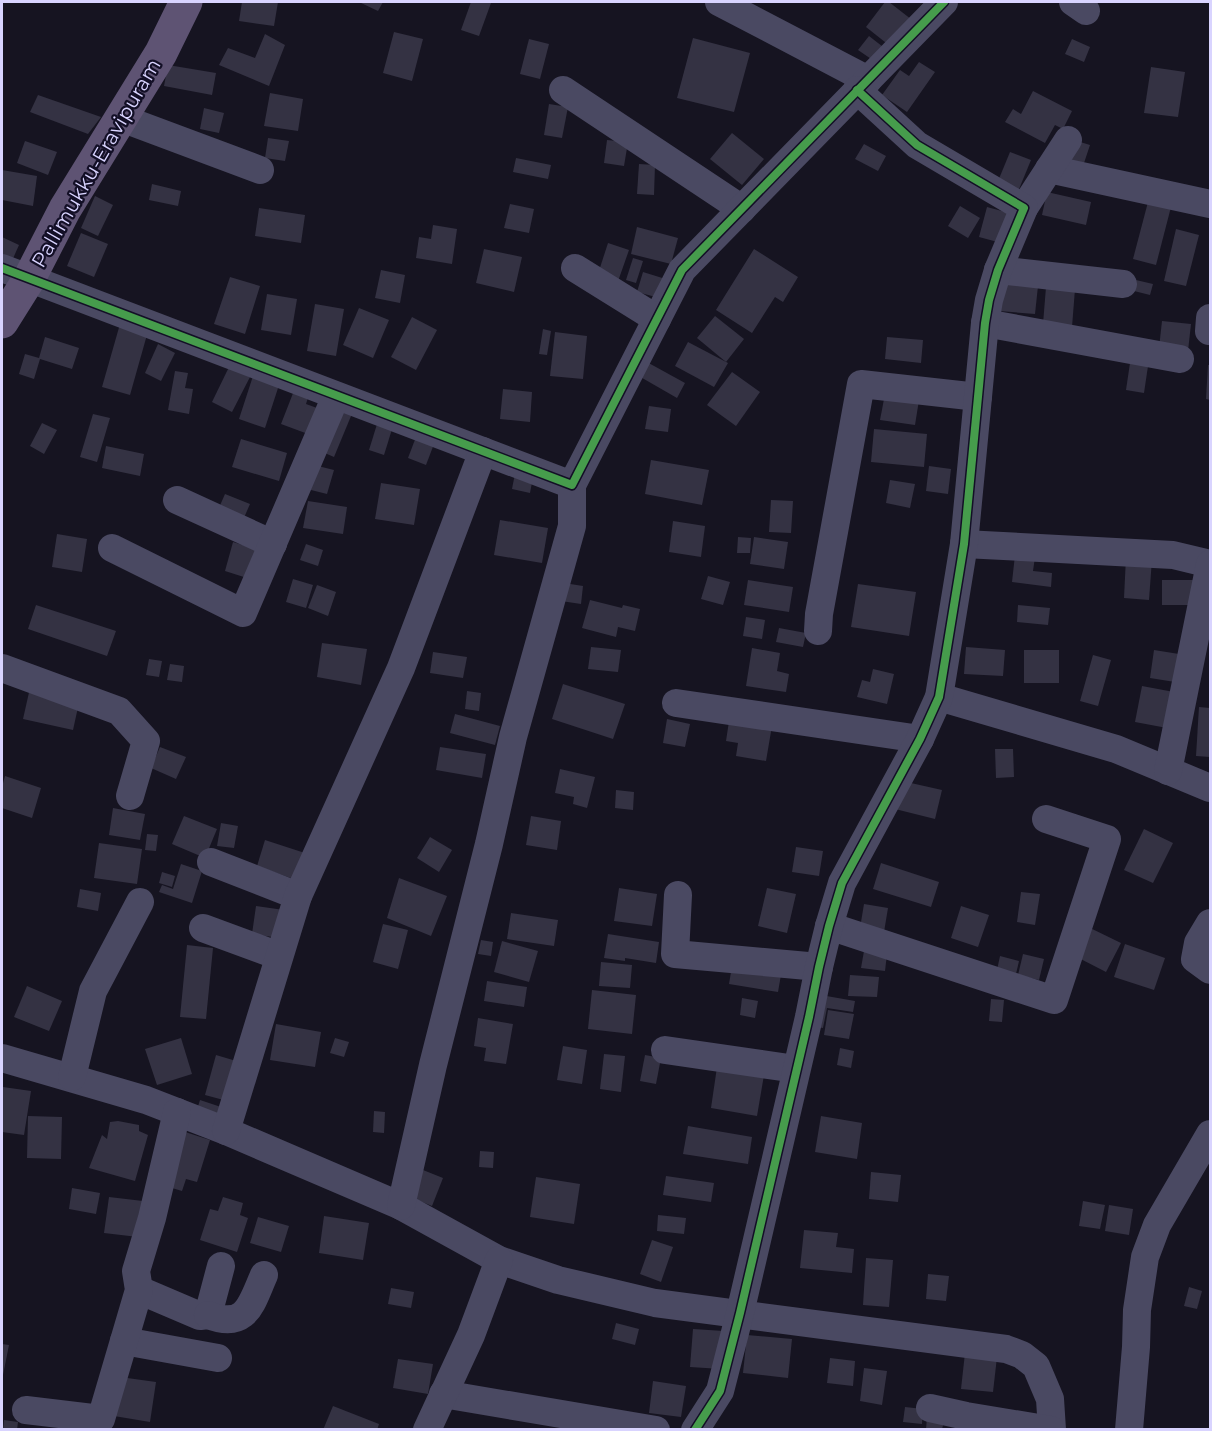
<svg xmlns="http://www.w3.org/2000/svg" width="1212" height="1431" viewBox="0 0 1212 1431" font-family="Montserrat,sans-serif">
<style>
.building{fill:#343243}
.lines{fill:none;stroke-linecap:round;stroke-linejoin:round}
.minor{stroke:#4a4962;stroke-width:28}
.major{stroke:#5e5373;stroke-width:33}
.cycleway-casing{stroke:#130f26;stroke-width:11}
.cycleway{stroke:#469c4c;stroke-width:8}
.labels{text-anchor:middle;stroke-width:4.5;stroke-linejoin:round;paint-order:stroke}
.street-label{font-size:20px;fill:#d9d4ff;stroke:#130f26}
</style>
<rect width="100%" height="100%" fill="#161421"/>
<!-- building -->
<g class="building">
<path d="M242,2H278L274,26L239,21Z"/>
<path d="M359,2H383L378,11Z"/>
<path d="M471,2L491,3L479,36L461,30Z"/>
<path d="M885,2H889L916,23L895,50L866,27Z"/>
<path d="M394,32L423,39L412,81L383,73Z"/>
<path d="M265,34L285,45L269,86L219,65L228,48L255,58Z"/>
<path d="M869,36L887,50L877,63L858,50Z"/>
<path d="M693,38L750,53L734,112L677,98Z"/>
<path d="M529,39L549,44L540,79L520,74Z"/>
<path d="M1072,39L1090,47L1084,62L1065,54Z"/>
<path d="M919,62L935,72L907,112L882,95L900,70L909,76Z"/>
<path d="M168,65L216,73L212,95L164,86Z"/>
<path d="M1151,67L1185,72L1178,117L1144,113Z"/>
<path d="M1033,91L1072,111L1063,129L1055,125L1045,143L1005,122L1013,109L1021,114Z"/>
<path d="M270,93L303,99L298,131L264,126Z"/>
<path d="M38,95L101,117L88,134L30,112Z"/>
<path d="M549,104L568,107L562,138L544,135Z"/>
<path d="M204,108L224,113L219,133L200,129Z"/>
<path d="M732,133L764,159L742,185L710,159Z"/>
<path d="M268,138L289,141L285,161L265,158Z"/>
<path d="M607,140L628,142L624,166L604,163Z"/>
<path d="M25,141L57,152L48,175L17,163Z"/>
<path d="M1077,141L1090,145L1083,166L1070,162Z"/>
<path d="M864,144L886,156L878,171L855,159Z"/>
<path d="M1010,152L1031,160L1017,194L996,186Z"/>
<path d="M516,158L551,165L548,179L513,172Z"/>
<path d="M639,164L655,165L654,195L637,194Z"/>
<path d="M2,170L37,176L33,206L2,200Z"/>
<path d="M152,184L181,191L178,206L149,200Z"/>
<path d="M1047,192L1091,202L1086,225L1042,215Z"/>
<path d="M95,196L113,205L98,236L81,228Z"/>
<path d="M1148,202L1171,207L1156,265L1133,259Z"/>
<path d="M510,204L534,209L529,233L504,228Z"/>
<path d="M960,206L980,218L968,238L948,226Z"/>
<path d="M987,207L1013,214L1005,244L979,237Z"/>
<path d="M259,208L305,215L301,243L255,236Z"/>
<path d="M433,225L457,229L452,264L416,258L419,237L431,239Z"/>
<path d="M637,227L678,238L671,264L631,254Z"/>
<path d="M1176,229L1199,235L1186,286L1164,281Z"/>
<path d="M81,233L108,244L94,277L67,266Z"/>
<path d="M2,237L19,245L11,263L2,259Z"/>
<path d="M608,243L629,250L616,287L596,280Z"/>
<path d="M484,249L522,257L514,292L476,283Z"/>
<path d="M754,249L798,277L783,302L775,297L752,333L716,310Z"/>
<path d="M633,258L643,261L636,283L626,280Z"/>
<path d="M381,270L405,275L400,303L375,298Z"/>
<path d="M643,272L672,281L667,300L637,292Z"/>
<path d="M230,277L260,286L245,334L214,324Z"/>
<path d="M1136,280L1153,284L1150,295L1134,291Z"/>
<path d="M1001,282L1038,286L1035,314L999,311Z"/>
<path d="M1046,287L1075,289L1072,327L1043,324Z"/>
<path d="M267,294L297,299L291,335L261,330Z"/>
<path d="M315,304L344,309L336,356L307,351Z"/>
<path d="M359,308L389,320L373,358L343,345Z"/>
<path d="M124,310L152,317L130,395L102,387Z"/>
<path d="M715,316L744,339L726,362L697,338Z"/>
<path d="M412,317L437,330L416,370L391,357Z"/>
<path d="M1162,321L1191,324L1188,351L1159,348Z"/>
<path d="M543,329L551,331L547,355L539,354Z"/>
<path d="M555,332L587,336L583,379L550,376Z"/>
<path d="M45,337L79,348L72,369L40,359L34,379L19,374L25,354L39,358Z"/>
<path d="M887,337L923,340L921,363L885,359Z"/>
<path d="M688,342L728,363L714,387L675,366Z"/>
<path d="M158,344L175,353L161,381L145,373Z"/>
<path d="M645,361L685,383L677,398L637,375Z"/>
<path d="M1130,363L1148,366L1144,393L1126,390Z"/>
<path d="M1208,365H1210V400L1206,399Z"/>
<path d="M229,367L250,377L232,412L212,402Z"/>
<path d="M175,371L188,373L185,388L193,389L189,414L168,410Z"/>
<path d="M732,372L760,392L736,426L707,405Z"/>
<path d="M253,376L279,385L265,428L239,419Z"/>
<path d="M297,383L311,388L306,404L317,408L308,434L281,424Z"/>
<path d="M503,389L532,392L530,422L500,419Z"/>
<path d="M885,394L919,400L915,425L880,420Z"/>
<path d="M334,395L356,404L334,457L313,448Z"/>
<path d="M649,406L671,409L668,432L645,429Z"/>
<path d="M93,414L110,418L97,462L80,457Z"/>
<path d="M378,421L393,426L384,455L369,450Z"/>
<path d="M42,423L57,430L44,454L30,446Z"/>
<path d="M874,429L927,434L924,467L871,462Z"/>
<path d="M416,437L434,444L426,465L408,458Z"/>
<path d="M241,439L287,453L279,481L232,467Z"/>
<path d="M106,446L144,454L140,476L102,468Z"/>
<path d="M651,460L709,470L702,505L645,494Z"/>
<path d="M517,463L535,466L530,493L512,489Z"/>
<path d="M310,464L334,470L327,494L303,488Z"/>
<path d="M929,466L951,469L948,494L926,491Z"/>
<path d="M890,480L915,484L910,508L886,503Z"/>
<path d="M381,483L420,489L414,525L375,519Z"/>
<path d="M225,494L250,504L240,527L215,517Z"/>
<path d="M771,500L793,501L791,533L769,532Z"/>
<path d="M308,501L347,507L343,534L303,528Z"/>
<path d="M500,520L548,528L542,563L494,555Z"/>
<path d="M673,521L705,526L701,557L669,552Z"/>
<path d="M57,534L87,539L82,572L52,567Z"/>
<path d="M738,537L751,538L750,553H737Z"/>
<path d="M754,537L788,542L784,569L750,564Z"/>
<path d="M233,542L256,549L247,578L225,571Z"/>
<path d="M306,544L323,550L318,566L300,560Z"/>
<path d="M1015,555L1035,557L1033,571L1052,573L1051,587L1012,582Z"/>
<path d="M1126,557L1152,559L1149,600L1124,598Z"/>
<path d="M708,576L730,582L723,605L701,599Z"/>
<path d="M293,579L313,585L306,608L286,602Z"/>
<path d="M748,580L793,587L789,612L744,605Z"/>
<rect x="1162" y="580" width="31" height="25"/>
<path d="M564,583L583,586L581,604L561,601Z"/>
<path d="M858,584L916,592L909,636L851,627Z"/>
<path d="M317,585L336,592L328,616L308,608Z"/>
<path d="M590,600L622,608L623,605L640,609L635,631L618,627L616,637L582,628Z"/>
<path d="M36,605L116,631L107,656L28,629Z"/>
<path d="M1018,605L1050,608L1048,625L1017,622Z"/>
<path d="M746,617L765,620L762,639L743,636Z"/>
<path d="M779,628L806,633L803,647L776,642Z"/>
<path d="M322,643L367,649L361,685L317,677Z"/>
<path d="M591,647L621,650L618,672L588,669Z"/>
<path d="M966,647L1005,650L1003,676L964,674Z"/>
<path d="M752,648L780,653L777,671L789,674L786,692L746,686Z"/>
<rect x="1024" y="650" width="35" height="33"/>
<path d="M1154,650L1179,654L1175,682L1150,678Z"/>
<path d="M433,652L467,657L463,678L430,673Z"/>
<path d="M1093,655L1111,660L1098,706L1080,701Z"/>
<path d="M149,659L162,661L159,677L146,675Z"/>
<path d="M170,664L184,666L182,682L167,680Z"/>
<path d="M873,669L894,674L887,704L857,697L862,680L870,682Z"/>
<path d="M563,684L625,704L613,739L552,719Z"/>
<path d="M1142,686L1174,692L1167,728L1135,722Z"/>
<path d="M30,688L80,698L73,730L23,719Z"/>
<path d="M467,691L481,693L479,711L465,709Z"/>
<path d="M1199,707L1210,708V757L1196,756Z"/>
<path d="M731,708L774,714L766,761L736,756L738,743L726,741Z"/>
<path d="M455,714L500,726L495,745L450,733Z"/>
<path d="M667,719L690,724L685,747L663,743Z"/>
<path d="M160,747L186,757L176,779L151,768Z"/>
<path d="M440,747L486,754L482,778L436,770Z"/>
<path d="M995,749H1013L1014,777L996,778Z"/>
<path d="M560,769L595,777L587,808L573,804L574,797L555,793Z"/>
<path d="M5,776L41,788L32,818L2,808V787Z"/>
<path d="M902,781L942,790L935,819L895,809Z"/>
<path d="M616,790L634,792L633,810L615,808Z"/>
<path d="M113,808L145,814L140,840L109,835Z"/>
<path d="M184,816L217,829L205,858L172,844Z"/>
<path d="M531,816L561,821L557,850L526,845Z"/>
<path d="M221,823L238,826L234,848L217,846Z"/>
<path d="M1144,829L1173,843L1153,883L1124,870Z"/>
<path d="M147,834L158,835L156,851L145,850Z"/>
<path d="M430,837L452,850L439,872L417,858Z"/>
<path d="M265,840L311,855L302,882L257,866Z"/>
<path d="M99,843L142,849L137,884L94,878Z"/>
<path d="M796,847L823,851L819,876L792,872Z"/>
<path d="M881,863L939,882L931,907L873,889Z"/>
<path d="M181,864L202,871L192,903L159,892L162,885L173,889Z"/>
<path d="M162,872L175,876L172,887L159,883Z"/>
<path d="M399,878L447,896L431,936L387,918Z"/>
<path d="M619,888L657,894L652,926L614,921Z"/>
<path d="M767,888L796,894L787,933L758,926Z"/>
<path d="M80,889L101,893L98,911L77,907Z"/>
<path d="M1021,892L1040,894L1035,925L1017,922Z"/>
<path d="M864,904L888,908L884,932L860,928Z"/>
<path d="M256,906L284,910L279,938L252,934Z"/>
<path d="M961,906L989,915L978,947L951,938Z"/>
<path d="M511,913L558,920L554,946L507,939Z"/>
<path d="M383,924L408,930L398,969L373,962Z"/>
<path d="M1084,925L1121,943L1106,972L1069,953Z"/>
<path d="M608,934L659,942L656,963L625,958V961L604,958Z"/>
<path d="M481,940L493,942L491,956L478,954Z"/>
<path d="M502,941L538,951L529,982L494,972Z"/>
<path d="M1125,944L1165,958L1154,990L1114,977Z"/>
<path d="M187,945L213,948L206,1019L180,1017Z"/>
<path d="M864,951L887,954L885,971L861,968Z"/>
<path d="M1023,954L1044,959L1039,980L1018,975Z"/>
<path d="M1000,956L1019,961L1016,974L997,970Z"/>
<path d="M733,960L782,969L778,992L729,984Z"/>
<path d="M601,962L632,965L630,988L599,986Z"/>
<path d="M850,975L879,977L877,997L848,996Z"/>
<path d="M487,981L527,987L524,1007L484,1001Z"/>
<path d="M27,986L62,1001L49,1031L14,1017Z"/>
<path d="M592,990L636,995L632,1034L588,1029Z"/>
<path d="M815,994L855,1001L853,1012L827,1008L823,1028L810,1026Z"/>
<path d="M742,998L758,1001L755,1018L740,1015Z"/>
<path d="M991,999L1004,1000L1002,1022L989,1021Z"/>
<path d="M828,1010L854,1014L849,1039L824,1035Z"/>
<path d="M478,1018L513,1024L506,1064L484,1061L486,1048L474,1046Z"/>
<path d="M276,1024L321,1032L315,1067L270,1060Z"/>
<path d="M181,1038L192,1074L157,1085L145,1049Z"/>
<path d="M335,1038L349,1042L344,1057L330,1053Z"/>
<path d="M563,1046L587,1050L582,1084L557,1080Z"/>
<path d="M840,1048L854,1051L851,1068L837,1065Z"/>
<path d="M604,1054L625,1056L621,1092L600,1089Z"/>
<path d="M216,1055L243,1063L231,1102L205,1095Z"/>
<path d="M645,1055L661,1058L656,1084L640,1081Z"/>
<path d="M717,1067L764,1075L757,1116L711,1108Z"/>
<path d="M3,1087L31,1091L24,1135L2,1132V1097Z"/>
<path d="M200,1100L227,1109L223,1122L196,1113Z"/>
<path d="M374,1111L385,1112L384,1133L373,1132Z"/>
<path d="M28,1116L62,1117L61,1159L27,1158Z"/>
<path d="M821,1116L862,1123L857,1159L815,1152Z"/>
<path d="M118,1121L139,1125V1131L148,1135L135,1181L89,1168L102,1135L107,1139L110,1122Z"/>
<path d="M688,1126L752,1137L748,1164L683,1154Z"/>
<path d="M179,1130L210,1140L197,1182L186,1179L182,1191L162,1185Z"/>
<path d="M480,1151L494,1152L493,1168L479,1167Z"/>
<path d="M423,1170L443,1178L432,1206L412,1198Z"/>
<path d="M871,1172L901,1175L898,1202L869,1199Z"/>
<path d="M666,1176L714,1183L711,1202L663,1195Z"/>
<path d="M536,1177L580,1184L574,1224L530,1217Z"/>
<path d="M72,1188L100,1193L96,1214L69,1209Z"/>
<path d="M109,1197L143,1201L138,1237L104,1233Z"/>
<path d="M223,1197L243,1203L240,1215L248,1218L237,1252L200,1240L210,1209L218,1211Z"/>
<path d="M1083,1201L1105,1205L1100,1229L1079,1226Z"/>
<path d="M1109,1205L1133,1209L1129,1235L1105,1231Z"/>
<path d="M658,1215L686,1218L684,1234L657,1231Z"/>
<path d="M324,1216L369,1223L363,1260L319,1253Z"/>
<path d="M258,1217L289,1226L281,1252L250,1243Z"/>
<path d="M804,1230L838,1233L836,1247L854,1249L852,1273L800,1268Z"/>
<path d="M652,1240L673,1247L661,1282L640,1274Z"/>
<path d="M866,1258L893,1260L889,1307L863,1305Z"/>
<path d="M928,1274L949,1276L946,1301L926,1299Z"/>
<path d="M1189,1287L1202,1291L1197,1309L1184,1306Z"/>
<path d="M391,1288L414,1292L411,1308L388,1304Z"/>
<path d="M616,1323L639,1329L635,1345L612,1339Z"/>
<path d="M693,1329L724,1331L721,1369L690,1367Z"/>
<path d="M747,1335L792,1339L788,1378L743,1373Z"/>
<path d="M2,1344L9,1345L3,1375H2Z"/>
<path d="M965,1353L997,1357L993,1392L961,1389Z"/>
<path d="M830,1358L855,1361L853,1386L827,1383Z"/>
<path d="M398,1359L433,1364L428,1394L393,1388Z"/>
<path d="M864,1368L887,1371L882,1405L860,1401Z"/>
<path d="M120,1377L156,1382L150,1422L114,1416Z"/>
<path d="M653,1381L686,1386L681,1417L649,1413Z"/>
<path d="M333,1406L379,1424L377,1430H323Z"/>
<path d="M905,1407L923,1409L922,1424L903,1422Z"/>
<path d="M927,1416L944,1419L942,1430H926Z"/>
<path d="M4,1420L18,1422L17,1430H3Z"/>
</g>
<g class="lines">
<!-- minor -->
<g class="minor">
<path d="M719,2L868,80"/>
<path d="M1073,2L1086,11"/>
<path d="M563,90L742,209"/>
<path d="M121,118L260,170"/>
<path d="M1049,169L1210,204"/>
<path d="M1024,208L1068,140"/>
<path d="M2,268L572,485L682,270L944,2"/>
<path d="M575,268L657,319"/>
<path d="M998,270L1123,284"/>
<path d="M985,323L1180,359"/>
<path d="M1209,331L1210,318"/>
<path d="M177,500L273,544"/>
<path d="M964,544L1173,555L1210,564"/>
<path d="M112,548L243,613L336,396"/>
<path d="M818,631L819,614L861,384L978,397"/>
<path d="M2,668L119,711L146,741L130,796"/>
<path d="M939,697L1116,749L1210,788"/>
<path d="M676,703L920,739"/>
<path d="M1168,771L1210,564"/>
<path d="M211,862L298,896"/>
<path d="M678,895L675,954L819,967"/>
<path d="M1210,923L1198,943L1195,959L1210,970"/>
<path d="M829,926L1054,1000L1107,839L1046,819"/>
<path d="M203,928L279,956"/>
<path d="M665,1050L796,1069"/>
<path d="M2,1058L146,1100L226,1131L401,1206L499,1260L558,1280L655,1303L1006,1349L1022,1355L1036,1366L1050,1399L1052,1430"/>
<path d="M72,1077L93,991L140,902"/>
<path d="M226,1131L298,896L401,668L483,451"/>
<path d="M401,1206L433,1065L489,844L513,737L572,526V485"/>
<path d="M139,1290L200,1316L208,1315L221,1266"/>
<path d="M208,1315C247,1330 251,1304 264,1275"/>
<path d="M124,1341L218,1358"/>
<path d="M443,1394L656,1430"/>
<path d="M930,1408L966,1416L1051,1430"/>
<path d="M26,1410L101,1419L139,1290L136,1271L152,1218L177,1112"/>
<path d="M427,1430L471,1335L499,1260"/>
<path d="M695,1430L720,1391L740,1313L809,1017L819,967L829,926L842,883L920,739L939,697L964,544L985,323L989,300L998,270L1024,208L917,145L857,90"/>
<path d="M1129,1430L1136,1347L1137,1310L1145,1257L1157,1225L1210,1134"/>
</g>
<!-- major -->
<path class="major" d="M2,322L29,279L65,209L161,53L186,2"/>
<defs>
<g id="cycleway">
<path d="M2,268L572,485L682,270L944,2"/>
<path d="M695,1430L720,1391L740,1313L809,1017L819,967L829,926L842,883L920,739L939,697L964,544L985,323L989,300L998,270L1024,208L917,145L857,90"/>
</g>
</defs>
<!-- cycleway casing -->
<use href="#cycleway" class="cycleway-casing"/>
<!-- cycleway -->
<use href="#cycleway" class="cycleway"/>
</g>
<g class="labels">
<!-- street labels -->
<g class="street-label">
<text transform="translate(96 163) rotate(-60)" y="7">Pallimukku-Eravipuram</text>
</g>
</g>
<!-- border -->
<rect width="1212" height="1431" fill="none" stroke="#d9d4ff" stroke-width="6"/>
</svg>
